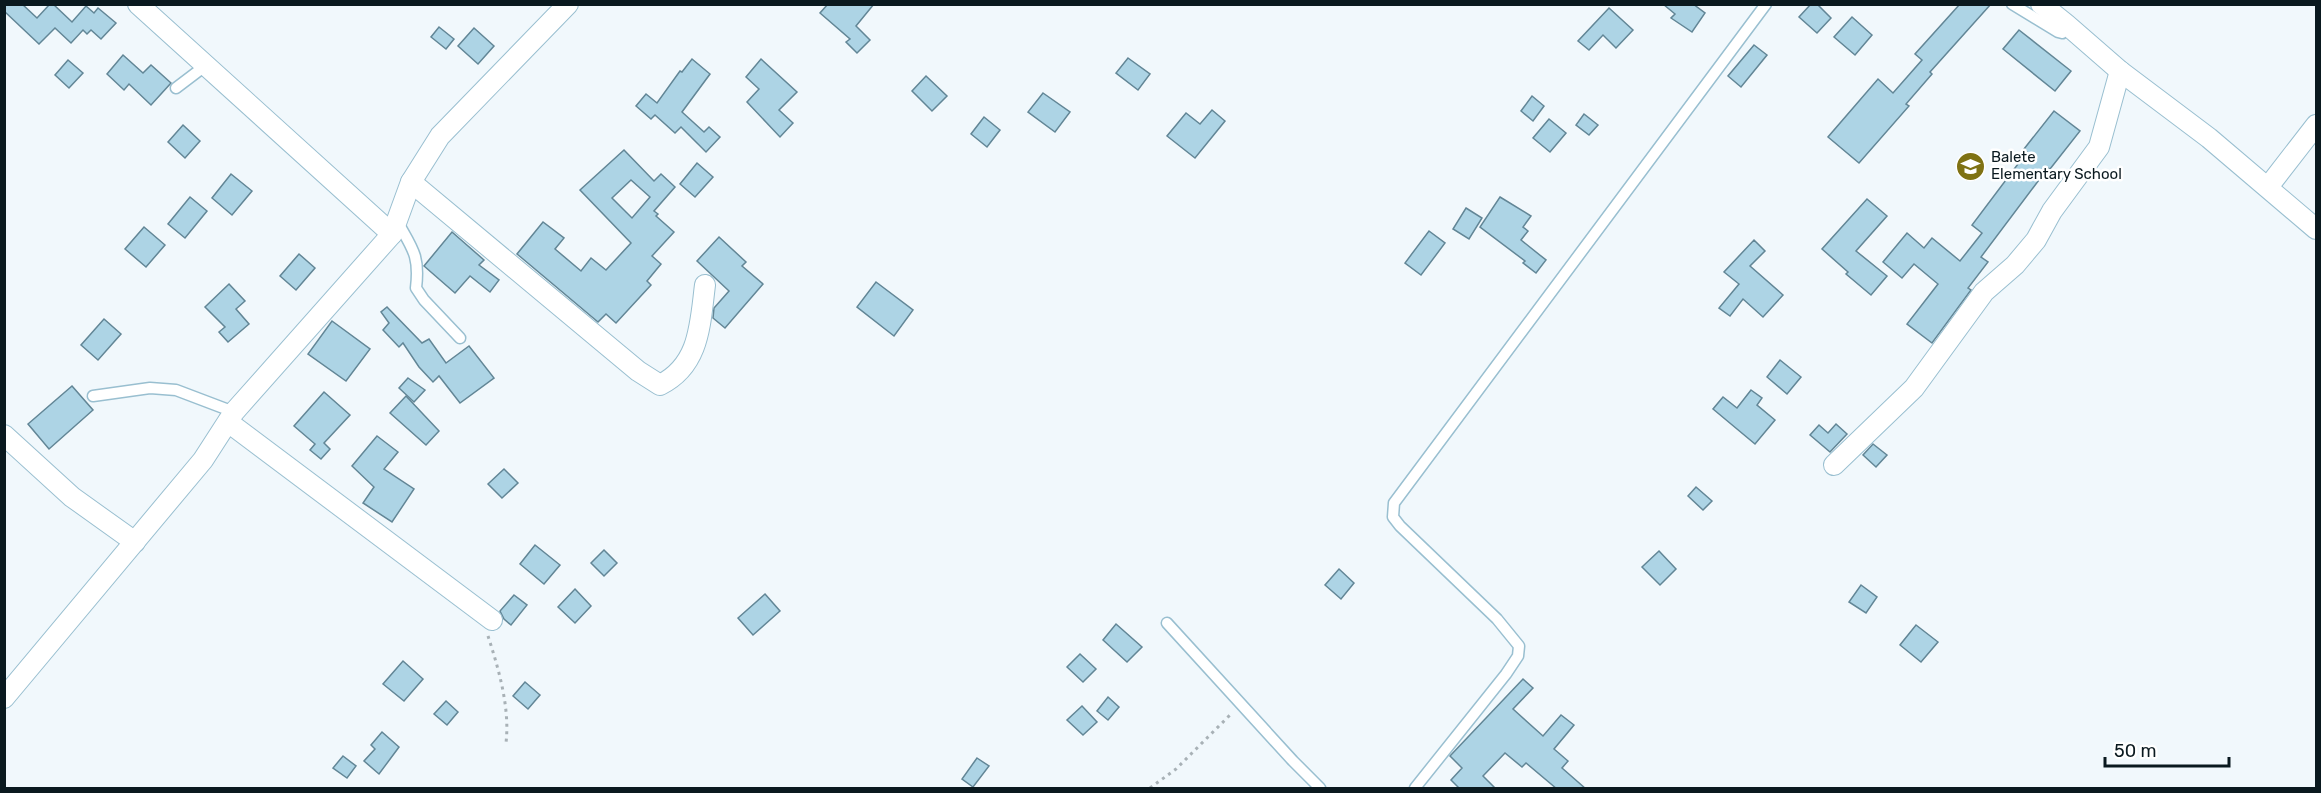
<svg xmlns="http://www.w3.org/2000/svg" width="2321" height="793" viewBox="0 0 2321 793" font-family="Rubik,sans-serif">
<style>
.building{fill:#add4e5;stroke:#628696;stroke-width:1.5;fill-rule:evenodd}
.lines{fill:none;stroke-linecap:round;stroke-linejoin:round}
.lane-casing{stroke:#99bfd0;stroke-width:13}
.street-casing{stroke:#99bfd0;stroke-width:22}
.path{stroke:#a8b1b6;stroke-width:3;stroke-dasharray:3 4.5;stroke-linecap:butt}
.lane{stroke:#fff;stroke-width:10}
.street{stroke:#fff;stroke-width:20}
.labels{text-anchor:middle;stroke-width:5;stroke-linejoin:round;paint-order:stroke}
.poi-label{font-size:15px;fill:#0a191f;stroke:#fff;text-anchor:start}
</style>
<rect width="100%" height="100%" fill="#f1f8fc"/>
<!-- building -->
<g class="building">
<path d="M4,4H22L37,18L50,4H53L72,22L86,6L94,13L98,8L116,23L101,39L91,30L87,34L83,30L71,43L55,28L39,44L4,11Z"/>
<path d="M828,4H874L856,26L870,40L857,53L846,42L850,39L820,13Z"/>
<path d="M1663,4H1693L1705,13L1692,32L1671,18L1675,14Z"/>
<path d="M1811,4H1817L1831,18L1817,33L1799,17Z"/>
<path d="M1960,4H1991L1930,72L1932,74L1906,104L1909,106L1859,163L1828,137L1878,79L1893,93L1922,60L1915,54Z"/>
<path d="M1609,8L1633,30L1616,48L1603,35L1589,50L1578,41Z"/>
<path d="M1852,17L1872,35L1855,55L1834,37Z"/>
<path d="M439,27L454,39L446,49L431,37Z"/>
<path d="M474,28L494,46L478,64L458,46Z"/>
<path d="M2019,30L2071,71L2055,91L2003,49Z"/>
<path d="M1754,45L1767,55L1741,87L1728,76Z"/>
<path d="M123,55L143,73L151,65L171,83L151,105L129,84L124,90L107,74Z"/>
<path d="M1128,58L1150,74L1138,90L1116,73Z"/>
<path d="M692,59L710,74L682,112L704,132L709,127L720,137L706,152L681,127L675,133L655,115L651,119L636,106L646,94L657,103L680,71L682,72Z"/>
<path d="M761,59L797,92L779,110L793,123L780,137L747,102L759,89L746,77Z"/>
<path d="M68,60L83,73L69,88L55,75Z"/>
<path d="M926,76L947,96L932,111L912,91Z"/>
<path d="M1043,93L1070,112L1055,132L1028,112Z"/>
<path d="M1532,96L1544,106L1533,121L1521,111Z"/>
<path d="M1212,110L1225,121L1195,158L1167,136L1186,113L1200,124Z"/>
<path d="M2054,111L2080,131L2050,169L2048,168L1981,257L1988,262L1968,288L1971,290L1932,343L1907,324L1938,284L1914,264L1902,278L1883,262L1907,233L1924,248L1932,238L1960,261L1982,233L1972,225L2027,152L2024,149Z"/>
<path d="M1584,114L1598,125L1589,135L1576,125Z"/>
<path d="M984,117L1000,130L987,147L971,134Z"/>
<path d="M1549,119L1566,133L1550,152L1533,138Z"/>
<path d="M183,125L200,141L185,158L168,142Z"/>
<path d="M624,150L654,181L661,174L675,187L654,211L658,214L656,216L674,232L652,256L661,264L647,281L651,285L616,323L606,314L598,322L517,254L543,222L564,238L555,249L581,271L591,258L606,270L631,243L580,190ZM631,180L650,197L632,218L612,198Z"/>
<path d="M697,163L713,177L695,197L680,184Z"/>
<path d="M231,174L252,191L232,215L212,198Z"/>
<path d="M190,197L207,211L185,238L168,224Z"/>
<path d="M1500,197L1531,216L1523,227L1528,231L1521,240L1546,260L1536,273L1523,263L1525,261L1480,227Z"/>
<path d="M1867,199L1887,216L1856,251L1887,276L1871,295L1846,274L1848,272L1822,249Z"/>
<path d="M1466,208L1482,218L1469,239L1453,229Z"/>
<path d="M144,227L165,245L146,267L125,249Z"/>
<path d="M1429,231L1445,243L1421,275L1405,263Z"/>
<path d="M452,232L484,260L479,265L499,280L490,292L470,276L455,293L424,266Z"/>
<path d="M719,237L746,262L742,266L763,284L725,328L713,318L714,308L729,291L697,261Z"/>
<path d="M1754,240L1765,251L1750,266L1783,295L1763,317L1743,299L1730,316L1719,308L1739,284L1724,272Z"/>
<path d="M299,254L315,268L296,290L280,276Z"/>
<path d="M876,282L913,310L894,336L857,307Z"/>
<path d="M229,284L245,301L236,309L249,324L228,342L219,332L225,327L205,307Z"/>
<path d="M387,307L422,343L429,339L446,363L469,346L494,378L460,403L439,376L433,382L419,367L403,343L399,347L383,330L389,323L381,312Z"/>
<path d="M104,319L121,334L98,360L81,345Z"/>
<path d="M332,321L370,349L346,381L308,354Z"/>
<path d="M1780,360L1801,377L1787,394L1767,377Z"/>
<path d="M408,378L425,390L414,402L399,388Z"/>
<path d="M72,386L93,410L49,449L28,424Z"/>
<path d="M1751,390L1762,398L1757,405L1775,420L1755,444L1713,409L1723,397L1737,408Z"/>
<path d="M324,392L350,415L324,443L330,449L321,459L310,450L315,444L294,426Z"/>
<path d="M406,396L439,431L426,445L390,413Z"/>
<path d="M1836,424L1847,434L1830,452L1810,435L1819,425L1828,433Z"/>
<path d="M377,436L398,452L384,469L414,489L392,522L363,503L374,487L352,466Z"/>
<path d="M1873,444L1887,455L1876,467L1863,455Z"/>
<path d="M504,469L518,483L502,498L488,484Z"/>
<path d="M1696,487L1712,501L1703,510L1688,496Z"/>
<path d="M535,545L560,565L544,584L520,564Z"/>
<path d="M604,550L617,563L604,576L591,563Z"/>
<path d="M1659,551L1676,569L1660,585L1642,567Z"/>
<path d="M1339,569L1354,583L1341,599L1325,585Z"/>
<path d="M1861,585L1877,597L1866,613L1849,602Z"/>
<path d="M575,589L591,606L575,623L558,607Z"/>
<path d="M765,594L780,611L753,635L738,618Z"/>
<path d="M514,595L527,605L511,625L504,619L500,611Z"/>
<path d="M1116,624L1142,647L1127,662L1103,640Z"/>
<path d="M1916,625L1938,642L1921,662L1900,645Z"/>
<path d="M1080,654L1096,669L1083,682L1067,667Z"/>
<path d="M403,661L423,679L404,701L383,684Z"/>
<path d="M1523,679L1533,688L1513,709L1543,736L1561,715L1574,725L1554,749L1568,761L1562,768L1586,789H1557L1526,763L1522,767L1505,753L1483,776L1496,789H1460L1451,780L1462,768L1450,756Z"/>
<path d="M525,682L540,695L528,709L513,696Z"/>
<path d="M1108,697L1119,707L1108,720L1097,711Z"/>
<path d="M446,701L458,712L447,725L434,714Z"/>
<path d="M1082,706L1097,722L1083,735L1067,720Z"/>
<path d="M382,732L399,747L379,774L364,761L375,749L371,745Z"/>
<path d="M343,756L356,766L347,778L333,768Z"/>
<path d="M977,758L989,766L973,787L962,779Z"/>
</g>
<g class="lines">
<defs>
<g id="lane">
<path d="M2012,4L2058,32L2062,33L2066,24"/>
<path d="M176,88L205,66"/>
<path d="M397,221C412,248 420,255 416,288L424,300L460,338"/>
<path d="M93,396L150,388L176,390L234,412"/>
<path d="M1167,623L1293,761L1320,788"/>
<path d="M1415,788L1506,674L1518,656L1519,646L1497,619L1400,526L1393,517L1394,503L1766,4"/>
</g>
<g id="street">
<path d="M138,4L392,234"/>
<path d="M2041,4L2066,24L2120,71L2209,138L2316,229"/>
<path d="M411,182L638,371L660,385C700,365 700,324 705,285"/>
<path d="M2268,187L2316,125"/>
<path d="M228,422L492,620"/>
<path d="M4,435L72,497L135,542"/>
<path d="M1834,465L1914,388L1984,292L2015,265L2036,240L2052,211L2099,147L2120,71"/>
<path d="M4,698L203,460L234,412L392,234L411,182L440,136L568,4"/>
</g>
</defs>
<!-- lane casing -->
<use href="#lane" class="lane-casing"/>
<!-- street casing -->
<use href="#street" class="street-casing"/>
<!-- path -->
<g class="path">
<path d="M488,636C499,670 510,708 506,743"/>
<path d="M1150,788L1176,769L1232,713"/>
</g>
<!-- lane -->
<use href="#lane" class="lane"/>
<!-- street -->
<use href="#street" class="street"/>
</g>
<!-- icons -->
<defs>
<symbol id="school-disc" viewBox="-11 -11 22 22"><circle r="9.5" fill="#7f7213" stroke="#fff"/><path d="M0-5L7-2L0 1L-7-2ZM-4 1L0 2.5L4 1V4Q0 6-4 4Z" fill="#fff"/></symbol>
</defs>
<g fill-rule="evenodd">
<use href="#school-disc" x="1954" y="150" width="33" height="33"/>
</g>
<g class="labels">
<!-- poi labels -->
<g class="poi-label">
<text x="1991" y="162">Balete<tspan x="1991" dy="17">Elementary School</tspan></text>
</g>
</g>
<!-- border -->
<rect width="2321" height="793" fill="none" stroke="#0a191f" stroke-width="12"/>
<!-- scale -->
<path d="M2105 757v9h124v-9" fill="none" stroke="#0a191f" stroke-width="3"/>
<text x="2114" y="757" font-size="18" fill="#0a191f" stroke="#ffffff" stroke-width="4.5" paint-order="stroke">50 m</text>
</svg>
